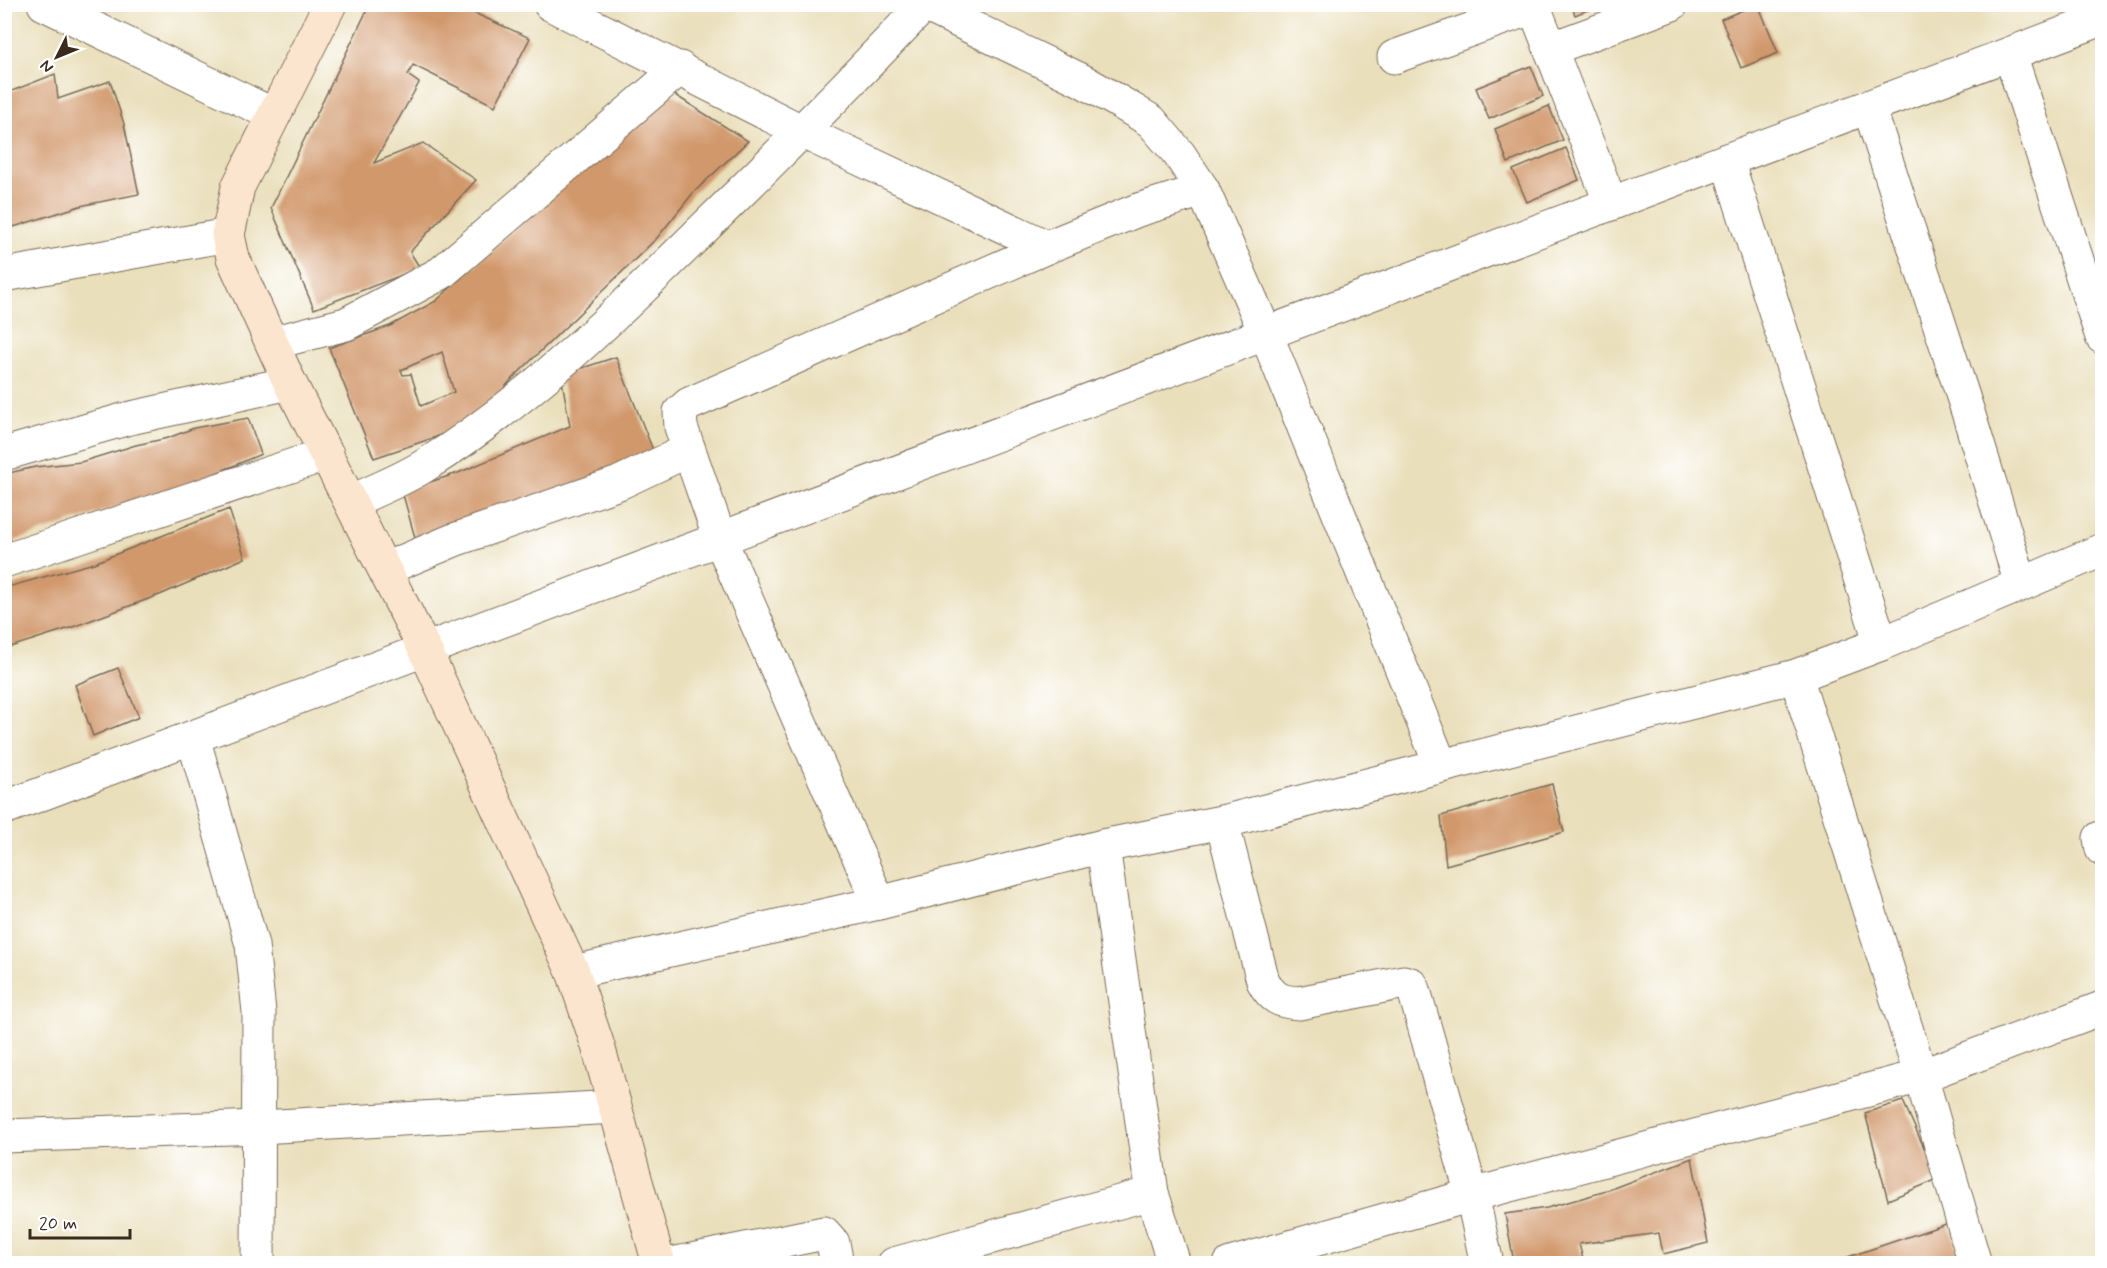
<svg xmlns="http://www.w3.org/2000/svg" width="2107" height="1268" viewBox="0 0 2107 1268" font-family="Mynerve,sans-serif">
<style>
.building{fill:#d1986c;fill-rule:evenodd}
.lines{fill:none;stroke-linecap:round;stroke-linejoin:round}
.street-casing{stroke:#786955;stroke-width:35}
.secondary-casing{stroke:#786955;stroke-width:35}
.street{stroke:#fff;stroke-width:33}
.secondary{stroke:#fce5cf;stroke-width:33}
</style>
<rect width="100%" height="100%" fill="#fff"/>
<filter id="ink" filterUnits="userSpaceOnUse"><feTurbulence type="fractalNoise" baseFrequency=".0167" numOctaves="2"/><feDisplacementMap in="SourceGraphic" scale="12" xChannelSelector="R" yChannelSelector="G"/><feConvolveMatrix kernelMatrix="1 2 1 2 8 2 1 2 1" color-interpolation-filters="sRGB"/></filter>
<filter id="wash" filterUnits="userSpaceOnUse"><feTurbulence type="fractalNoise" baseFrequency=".008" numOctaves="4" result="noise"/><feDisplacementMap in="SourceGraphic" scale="24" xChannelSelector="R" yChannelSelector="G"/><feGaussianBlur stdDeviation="1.35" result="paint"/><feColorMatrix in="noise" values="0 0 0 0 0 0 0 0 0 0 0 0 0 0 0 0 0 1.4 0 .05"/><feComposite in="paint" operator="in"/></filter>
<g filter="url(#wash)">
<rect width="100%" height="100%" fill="#eadfbb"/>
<g id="blocks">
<!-- building -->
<g class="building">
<path d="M370,4H454L530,38L495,106L413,65L408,75L419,83L374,163L423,143L476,180L410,252L420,268L314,309L271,208Z"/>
<path d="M1571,4H1600V5L1575,15Z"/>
<path d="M1758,4L1778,53L1741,68L1721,19Z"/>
<path d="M1531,66L1543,96L1489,119L1476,88Z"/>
<path d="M55,74L58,99L110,81L124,124L139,194L80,206L4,230V94Z"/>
<path d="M667,90L748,141L693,193L657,238L511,380L479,418L436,437L374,458L329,348L390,326L436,301ZM442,352L454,392L421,406L411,374L403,375L401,370Z"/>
<path d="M1549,106L1563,140L1508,163L1495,129Z"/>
<path d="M1566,148L1579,180L1527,202L1513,170Z"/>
<path d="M616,357L656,458L417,545L402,491L458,473L570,426L561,375Z"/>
<path d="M248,418L261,454L207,477L11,542L4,515V474L35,467L81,462L136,445L168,438L194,428Z"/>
<path d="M229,509L245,558L162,594L70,628L4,649V588L94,563Z"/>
<path d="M118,668L139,717L93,736L75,685Z"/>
<path d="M1552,784L1564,832L1446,865L1441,816Z"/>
<path d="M1903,1101L1938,1179L1888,1200L1865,1113Z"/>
<path d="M1692,1158L1708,1243L1663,1254L1659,1233L1579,1244L1584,1263H1514L1505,1214L1547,1208L1603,1192Z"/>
<path d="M1949,1223L1961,1263H1830Z"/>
</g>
</g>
</g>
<g filter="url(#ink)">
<use href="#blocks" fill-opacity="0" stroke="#786955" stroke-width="1.5"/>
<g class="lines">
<defs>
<g id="street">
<path d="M44,4L274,115"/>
<path d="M550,4L803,132L1047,247"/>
<path d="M923,4L1081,80L1116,100L1151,121L1179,154L1203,190L1266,334L1441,766"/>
<path d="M1533,4L1611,204"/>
<path d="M1550,49L1672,4"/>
<path d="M2010,54L2102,337"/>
<path d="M1394,57L1534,7"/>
<path d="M1869,107L1967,409L2021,584"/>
<path d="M1727,160L1881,644"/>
<path d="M4,275L228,235"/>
<path d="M272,343L346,324L441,273L680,68"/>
<path d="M4,454L126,419L290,383"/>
<path d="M351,502C375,490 402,480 424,466C526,402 613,318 698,234C775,159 851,82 925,4"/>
<path d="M4,561L327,454"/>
<path d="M385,569L454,540L619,483L689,450"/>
<path d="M1796,676L1921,1076L1975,1264"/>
<path d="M193,737L252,945L259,1012L258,1264"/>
<path d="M4,808L2102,19"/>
<path d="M1222,822L1263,981C1272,998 1280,1002 1299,1003L1404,982L1411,984L1414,990L1472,1195L1487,1264"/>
<path d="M2100,838L2102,849"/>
<path d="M1103,846L1152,1193L1174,1264"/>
<path d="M879,903L720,539L681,427L680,412L689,404L1047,247L1138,210L1203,190"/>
<path d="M573,972L879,903L1103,846L1222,822L1796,676L1881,644L2102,550"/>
<path d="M4,1136L260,1127L615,1107"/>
<path d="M672,1264L824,1233L833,1243L837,1264"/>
<path d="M894,1264L1152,1193"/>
<path d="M1230,1264L1472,1195L1921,1076L2102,1008"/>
</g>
<path id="secondary" d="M330,4L238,187L228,235L233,258L290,383L425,650L573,972L598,1046L659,1264"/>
</defs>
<!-- street casing -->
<use href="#street" class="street-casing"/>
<!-- secondary casing -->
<use href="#secondary" class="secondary-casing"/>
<!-- street -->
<use href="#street" class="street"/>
<!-- secondary -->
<use href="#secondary" class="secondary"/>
</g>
</g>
<!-- margin -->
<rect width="2107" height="1268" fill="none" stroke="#fff" stroke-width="24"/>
<!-- north arrow -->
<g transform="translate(57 57) rotate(227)" stroke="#ffffff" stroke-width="4.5" paint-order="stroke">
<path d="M0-4.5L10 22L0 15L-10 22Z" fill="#3b2a1e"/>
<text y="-9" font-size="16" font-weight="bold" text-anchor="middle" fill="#3b2a1e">N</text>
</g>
<!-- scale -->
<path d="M30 1229v9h100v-9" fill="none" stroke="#3b2a1e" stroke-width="3"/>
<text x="39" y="1229" font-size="18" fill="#3b2a1e" stroke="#ffffff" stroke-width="4.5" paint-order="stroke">20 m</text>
</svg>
